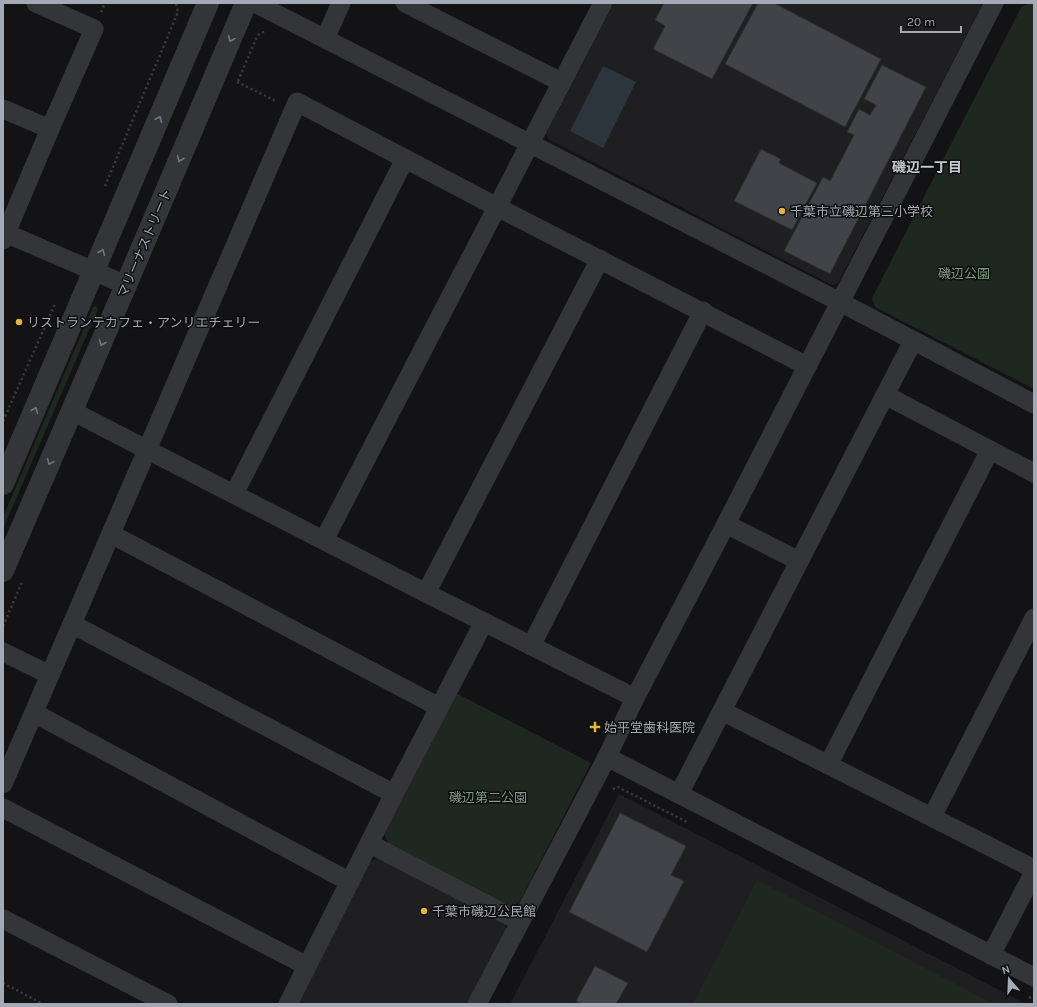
<svg xmlns="http://www.w3.org/2000/svg" width="1037" height="1007" viewBox="0 0 1037 1007" font-family="Karla,'Noto Sans JP',sans-serif">
<style>
.built{fill:#1f1f21}
.green{fill:#1f2721}
.water{fill:#2d353c}
.building{fill:#424348;stroke:#2d2d30}
.lines{fill:none;stroke-linecap:round;stroke-linejoin:round}
.path{stroke:#3a3c40;stroke-width:2.5;stroke-dasharray:2 3;stroke-linecap:butt}
.minor{stroke:#343539;stroke-width:19}
.tertiary{stroke:#343539;stroke-width:22}
.oneway{stroke:#72757d}
.poi-dot{fill:#e7b339;stroke:#0e0e10;stroke-width:1.5}
.labels{text-anchor:middle;stroke-width:3;stroke-linejoin:round;paint-order:stroke}
.poi-label{font-size:13px;fill:#a5a9b4;stroke:#0e0e10;text-anchor:start}
.street-label{font-size:13px;fill:#a5a9b4;stroke:#0e0e10}
.park-label{font-size:13px;fill:#7d9e81;stroke:#0e0e10}
.neighbourhood-label{font-size:14px;font-weight:bold;fill:#c6c8d0;stroke:#0e0e10}
</style>
<rect width="100%" height="100%" fill="#131315"/>
<!-- built -->
<g class="built">
<path d="M614,3H983L838,283L832,285L548,139L546,134Z"/>
<path d="M619,794L1026,1004H510Z"/>
<path d="M381,857L503,920L507,930L469,1004H297L371,861Z"/>
</g>
<!-- green -->
<g class="green">
<path d="M1031,3L1034,4V389L875,307L872,298L1022,6Z"/>
<path d="M96,306L98,309L3,529V517L93,307Z"/>
<path d="M456,693L591,763L519,903L511,906L388,843L384,834Z"/>
<path d="M757,880L994,1004H693Z"/>
</g>
<!-- water -->
<path class="water" d="M603,66L636,82L603,148L570,131Z"/>
<!-- building -->
<g class="building">
<path d="M664,3H753L712,79L653,49L665,26L655,20Z"/>
<path d="M758,3H774L881,59L845,127L725,64Z"/>
<path d="M882,65L926,87L830,274L784,251L823,177L830,181L854,135L847,132L859,109L870,115L876,105L864,99Z"/>
<path d="M761,149L781,159L779,163L817,183L792,230L734,201Z"/>
<path d="M620,813L686,846L671,875L684,881L647,952L569,912Z"/>
<path d="M595,966L628,983L616,1004H581L576,1001Z"/>
</g>
<g class="lines">
<!-- path -->
<g class="path">
<path d="M101,12L105,3"/>
<path d="M238,81L256,39L259,34L266,31"/>
<path d="M237,82L276,101"/>
<path d="M105,186L178,12L176,3"/>
<path d="M3,421L55,304"/>
<path d="M3,626L22,582"/>
<path d="M613,789L618,787L689,823"/>
<path d="M3,983L43,1004"/>
<path d="M1029,997L1034,999"/>
</g>
<!-- minor -->
<g class="minor">
<path d="M255,3L840,302L1034,404"/>
<path d="M405,3L561,82"/>
<path d="M325,39L341,3"/>
<path d="M3,109L50,129"/>
<path d="M3,232L126,285"/>
<path d="M3,240L50,129L94,29L36,3"/>
<path d="M885,395L1034,473"/>
<path d="M72,411L426,593L635,698"/>
<path d="M234,494L405,159"/>
<path d="M726,524L799,561"/>
<path d="M111,534L439,707"/>
<path d="M324,540L603,3"/>
<path d="M426,593L600,259"/>
<path d="M72,624L394,794"/>
<path d="M531,646L703,311"/>
<path d="M3,652L50,675"/>
<path d="M722,711L1034,869"/>
<path d="M34,713L350,882"/>
<path d="M607,757L1034,977"/>
<path d="M828,765L990,450"/>
<path d="M3,784L297,102L497,207L807,366"/>
<path d="M679,794L913,341"/>
<path d="M3,808L307,966"/>
<path d="M932,817L1034,618"/>
<path d="M370,844L519,921"/>
<path d="M3,919L168,1004"/>
<path d="M991,955L1034,872"/>
<path d="M288,1004L394,794L484,622"/>
<path d="M477,1004L607,757L635,698L726,524L994,3"/>
</g>
<!-- tertiary -->
<g class="tertiary">
<path d="M3,484L208,3"/>
<path d="M3,571L126,285L246,3"/>
</g>
</g>
<!-- one-way arrows -->
<defs><path id="oneway-chevron" d="M-2-3.5L2.5 0L-2 3.5" fill="none" stroke-width="1.6" stroke-linecap="round" stroke-linejoin="round"/></defs>
<g class="oneway">
<use href="#oneway-chevron" transform="translate(231 39) rotate(113)"/>
<use href="#oneway-chevron" transform="translate(159 119) rotate(-67)"/>
<use href="#oneway-chevron" transform="translate(180 159) rotate(113)"/>
<use href="#oneway-chevron" transform="translate(102 252) rotate(-67)"/>
<use href="#oneway-chevron" transform="translate(102 343) rotate(113)"/>
<use href="#oneway-chevron" transform="translate(35 410) rotate(-67)"/>
<use href="#oneway-chevron" transform="translate(50 462) rotate(113)"/>
</g>
<!-- markers -->
<g class="poi-dot">
<circle cx="782" cy="211" r="4"/>
<circle cx="19" cy="322" r="4"/>
<path d="M593 721h4v4h4v4h-4v4h-4v-4h-4v-4h4z"/>
<circle cx="424" cy="911" r="4"/>
</g>
<g class="labels">
<!-- poi labels -->
<g class="poi-label">
<text x="790" y="216">千葉市立磯辺第三小学校</text>
<text x="27" y="327">リストランテカフェ・アンリエチェリー</text>
<text x="604" y="732">始平堂歯科医院</text>
<text x="432" y="916">千葉市磯辺公民館</text>
</g>
<!-- street labels -->
<g class="street-label">
<text transform="translate(144 243) rotate(-67)" y="5">マリーナストリート</text>
</g>
<!-- park labels -->
<g class="park-label">
<text x="964" y="278">磯辺公園</text>
<text x="488" y="802">磯辺第二公園</text>
</g>
<!-- neighbourhood labels -->
<g class="neighbourhood-label">
<text x="927" y="172">磯辺一丁目</text>
</g>
</g>
<!-- border -->
<rect width="1037" height="1007" fill="none" stroke="#a5a9b4" stroke-width="8"/>
<!-- north arrow -->
<g transform="translate(1009 979) rotate(341)" stroke="#0e0e10" stroke-width="3" paint-order="stroke">
<path d="M0-3L7 15L0 10L-7 15Z" fill="#a5a9b4"/>
<text y="-6" font-size="11" font-weight="bold" text-anchor="middle" fill="#a5a9b4">N</text>
</g>
<!-- scale -->
<path d="M901 26v6h60v-6" fill="none" stroke="#a5a9b4" stroke-width="2"/>
<text x="907" y="26" font-size="12" fill="#a5a9b4" stroke="#0e0e10" stroke-width="3" paint-order="stroke">20 m</text>
</svg>
